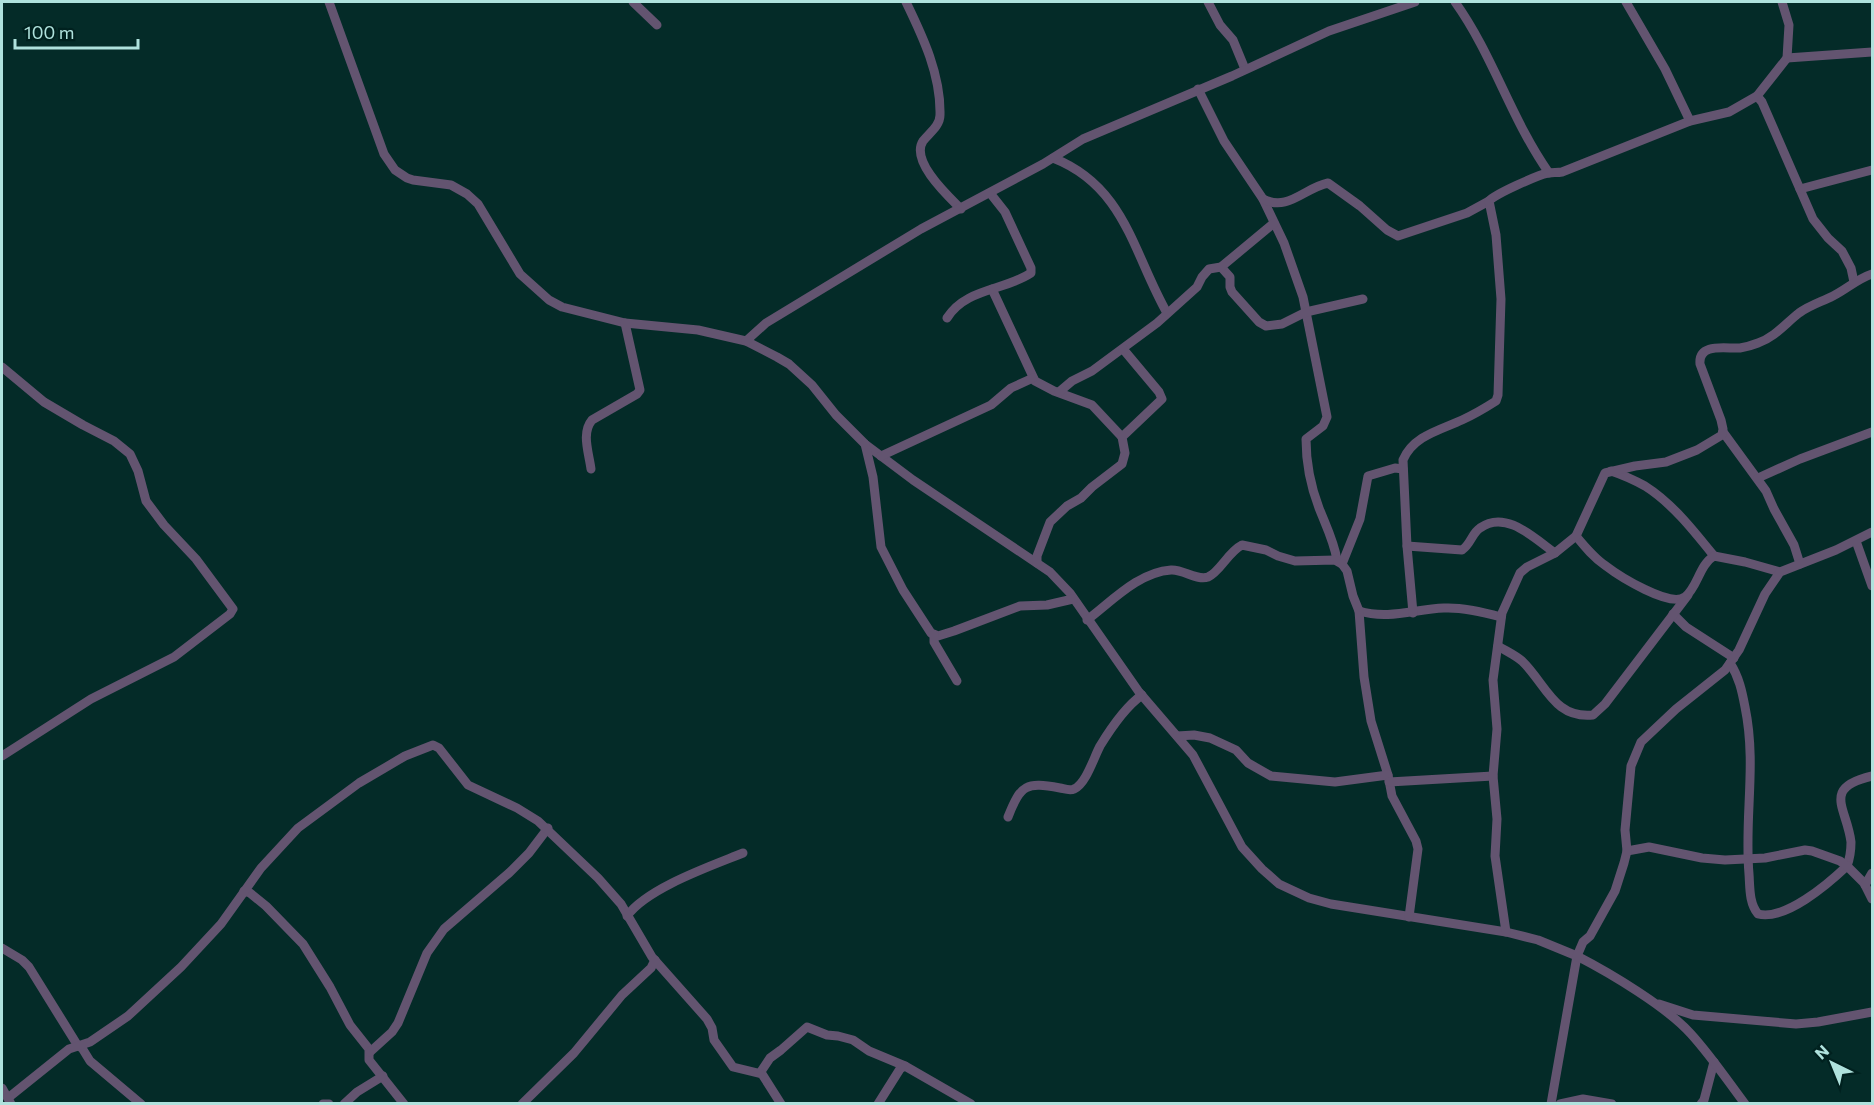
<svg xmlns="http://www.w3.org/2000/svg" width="1874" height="1105" viewBox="0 0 1874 1105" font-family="Commissioner,sans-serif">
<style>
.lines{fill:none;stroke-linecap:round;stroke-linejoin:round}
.minor{stroke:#635470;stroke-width:9}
</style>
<rect width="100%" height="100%" fill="#042b28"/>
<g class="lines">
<!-- minor -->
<g class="minor">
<path d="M329,2L384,154L395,170L407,178L413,180L451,185L467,194L478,204L520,274L549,300L562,307L625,323L698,330L746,341L777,357L789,364L812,385L836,415L865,444L913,480L1050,572L1070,593L1139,692L1193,755L1242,847L1262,869L1279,884L1309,898L1331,904L1506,932L1538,940L1577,956L1551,1104"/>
<path d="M633,2L657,25"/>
<path d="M906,2C923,37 941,75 940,115C940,126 929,133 923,141C910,161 948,196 961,209"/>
<path d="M1208,2L1220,25L1233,40L1245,69"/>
<path d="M1455,2C1493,55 1511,119 1549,173"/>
<path d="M1626,2L1665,69L1690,121"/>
<path d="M1787,58L1872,52"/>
<path d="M1198,89L1224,141L1263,199L1284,243L1303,297L1327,417L1323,426L1306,439C1306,461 1311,487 1319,508C1326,526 1334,541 1337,560"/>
<path d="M1757,96L1762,102L1813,219L1828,238L1842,251L1851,268L1854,282"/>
<path d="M1053,158C1125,186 1133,253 1167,313"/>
<path d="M1800,189L1872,170"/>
<path d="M1263,199C1288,212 1304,188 1328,183L1360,206L1387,230L1398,236L1467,213L1489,201"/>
<path d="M1221,267L1230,277V287L1232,292L1259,322L1266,326L1282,324L1306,312L1363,299"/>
<path d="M992,289L1035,381L1054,391L1092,405L1122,437"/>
<path d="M947,318C966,288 1004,291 1031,273V268L1005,212L990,193"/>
<path d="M746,341L766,323L921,229L1043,164L1083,139L1232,76L1329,31L1415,2"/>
<path d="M2,367L44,402L83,425L114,441L130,454L138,471L146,501L164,525L196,559L233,609L230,614L174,657L91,699L2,756"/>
<path d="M1059,392L1072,381L1092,371L1157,323L1197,287L1202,277L1209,269L1221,267L1274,223"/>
<path d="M1723,432L1766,491L1774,509L1794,545L1800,564"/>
<path d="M865,444L873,477L881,547L903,590L931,633L938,636L954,631L1020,606L1047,605L1073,599"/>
<path d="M881,456L991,405L1011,388L1033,378"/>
<path d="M591,469C589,453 581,433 592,420L637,394L640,390L625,323"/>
<path d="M1611,471C1623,475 1634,480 1645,486C1672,503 1694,531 1714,556"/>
<path d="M1758,478L1800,459L1872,432"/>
<path d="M1576,536C1585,547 1594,558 1606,566C1619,576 1670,608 1685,597C1698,587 1699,565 1714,556L1745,562L1780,572"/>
<path d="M1856,541L1872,586"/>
<path d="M1407,546L1462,550C1471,544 1472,533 1480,528C1506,509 1535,539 1555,553"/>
<path d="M1037,563V556L1050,522L1067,506L1081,498L1092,487L1122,464L1125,453L1122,437L1162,399L1159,392L1123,349"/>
<path d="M1342,564L1360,519L1368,476L1395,468L1403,469"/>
<path d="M1359,611C1389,620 1415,609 1444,608C1463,607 1483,612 1501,617"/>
<path d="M1413,613L1407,546L1403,460C1413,436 1440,430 1462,420C1473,415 1485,408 1496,401L1498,395L1501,299L1496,235L1489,201C1495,194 1538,175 1548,173C1553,172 1557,173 1562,172L1690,121L1729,112L1757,96L1787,58L1789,25L1782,2"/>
<path d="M1673,614L1686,627L1734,658"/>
<path d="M1087,620C1112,601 1139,572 1171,570C1183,569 1197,581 1208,577C1220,572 1228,552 1242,545L1266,550L1278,556L1295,561L1335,560L1342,564L1347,571L1353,596L1359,611L1364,677L1371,721L1388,775L1392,796L1416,841L1418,849L1409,917"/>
<path d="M934,635V642L957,681"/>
<path d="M1498,646C1506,651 1515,655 1522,661C1546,684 1554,719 1593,715L1605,704L1688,595"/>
<path d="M1730,663C1739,677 1742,691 1745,707C1757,765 1744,817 1749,874C1750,888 1749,903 1758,914C1785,921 1828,884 1847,866C1850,858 1851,851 1851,842C1847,808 1821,788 1872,776"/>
<path d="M1177,736L1194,735L1210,738L1236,750L1248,763L1271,776L1335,782L1388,775"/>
<path d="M1389,782L1493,776"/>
<path d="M1008,817C1021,784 1026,782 1060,788C1065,789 1070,791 1074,789C1086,784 1094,757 1100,746C1111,728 1125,707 1142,695"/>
<path d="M1627,851L1649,847L1702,858L1725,860L1765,858L1805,850L1812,851L1840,861L1847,866L1864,883L1872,899"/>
<path d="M1865,885L1872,873"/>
<path d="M244,891L250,893L266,906L303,944L330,987L350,1025L369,1049V1060L404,1104"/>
<path d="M627,916C647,888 711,866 743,853"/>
<path d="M1506,932L1495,856L1497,819L1493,776L1497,729L1493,680L1502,613L1520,573L1527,567L1555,553L1576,536L1605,473L1635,466L1666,462L1697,450L1722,435L1723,429L1721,420L1700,364C1698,342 1727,349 1740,348C1746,347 1753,345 1758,343C1775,337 1786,323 1799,313C1810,305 1821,302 1833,296C1847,289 1857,279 1872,274"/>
<path d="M2,948L22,960L29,967L78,1046L82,1048L90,1061L141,1104"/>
<path d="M1659,1004L1693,1015L1796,1024L1818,1022L1872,1012"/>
<path d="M370,1052L392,1032L398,1023L427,953L444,929L509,873L529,853L548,828"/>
<path d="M760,1073L770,1058L781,1050L807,1027L827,1035L838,1036L853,1040L869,1051L905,1066"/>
<path d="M2,1088L11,1104"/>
<path d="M8,1098L69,1049L90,1042L128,1016L181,967L221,924L261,868L298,828L359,783L405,756L433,745L439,748L468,785L517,808L538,821L598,878L621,904L652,957L707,1019L712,1028L714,1040L733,1067L762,1074L781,1104"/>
<path d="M323,1104H329"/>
<path d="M344,1104L357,1092L383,1076"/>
<path d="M522,1104L574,1053L622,995L651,968L655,960"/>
<path d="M878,1104L900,1069L905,1066L971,1104"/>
<path d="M1560,1104L1583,1099L1612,1104"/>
<path d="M1701,1104L1704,1100L1714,1062"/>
<path d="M1745,1104C1727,1080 1711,1056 1691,1034C1667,1007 1610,973 1577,956L1583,942L1590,936L1615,891L1624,863L1627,851L1625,830L1631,766L1641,742L1676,709L1725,670L1739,650L1765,594L1780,572L1836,550L1872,532"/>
</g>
</g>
<!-- border -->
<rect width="1874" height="1105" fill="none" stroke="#afe2dd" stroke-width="6"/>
<!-- north arrow -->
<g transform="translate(1832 1063) rotate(317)" stroke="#00211f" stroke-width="4.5" paint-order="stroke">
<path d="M0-4.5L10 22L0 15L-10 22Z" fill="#afe2dd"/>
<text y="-9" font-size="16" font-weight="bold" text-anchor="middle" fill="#afe2dd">N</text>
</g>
<!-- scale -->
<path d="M15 39v9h123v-9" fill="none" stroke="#afe2dd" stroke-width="3"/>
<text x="24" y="39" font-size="18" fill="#afe2dd" stroke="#00211f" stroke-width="4.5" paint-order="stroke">100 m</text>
</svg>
